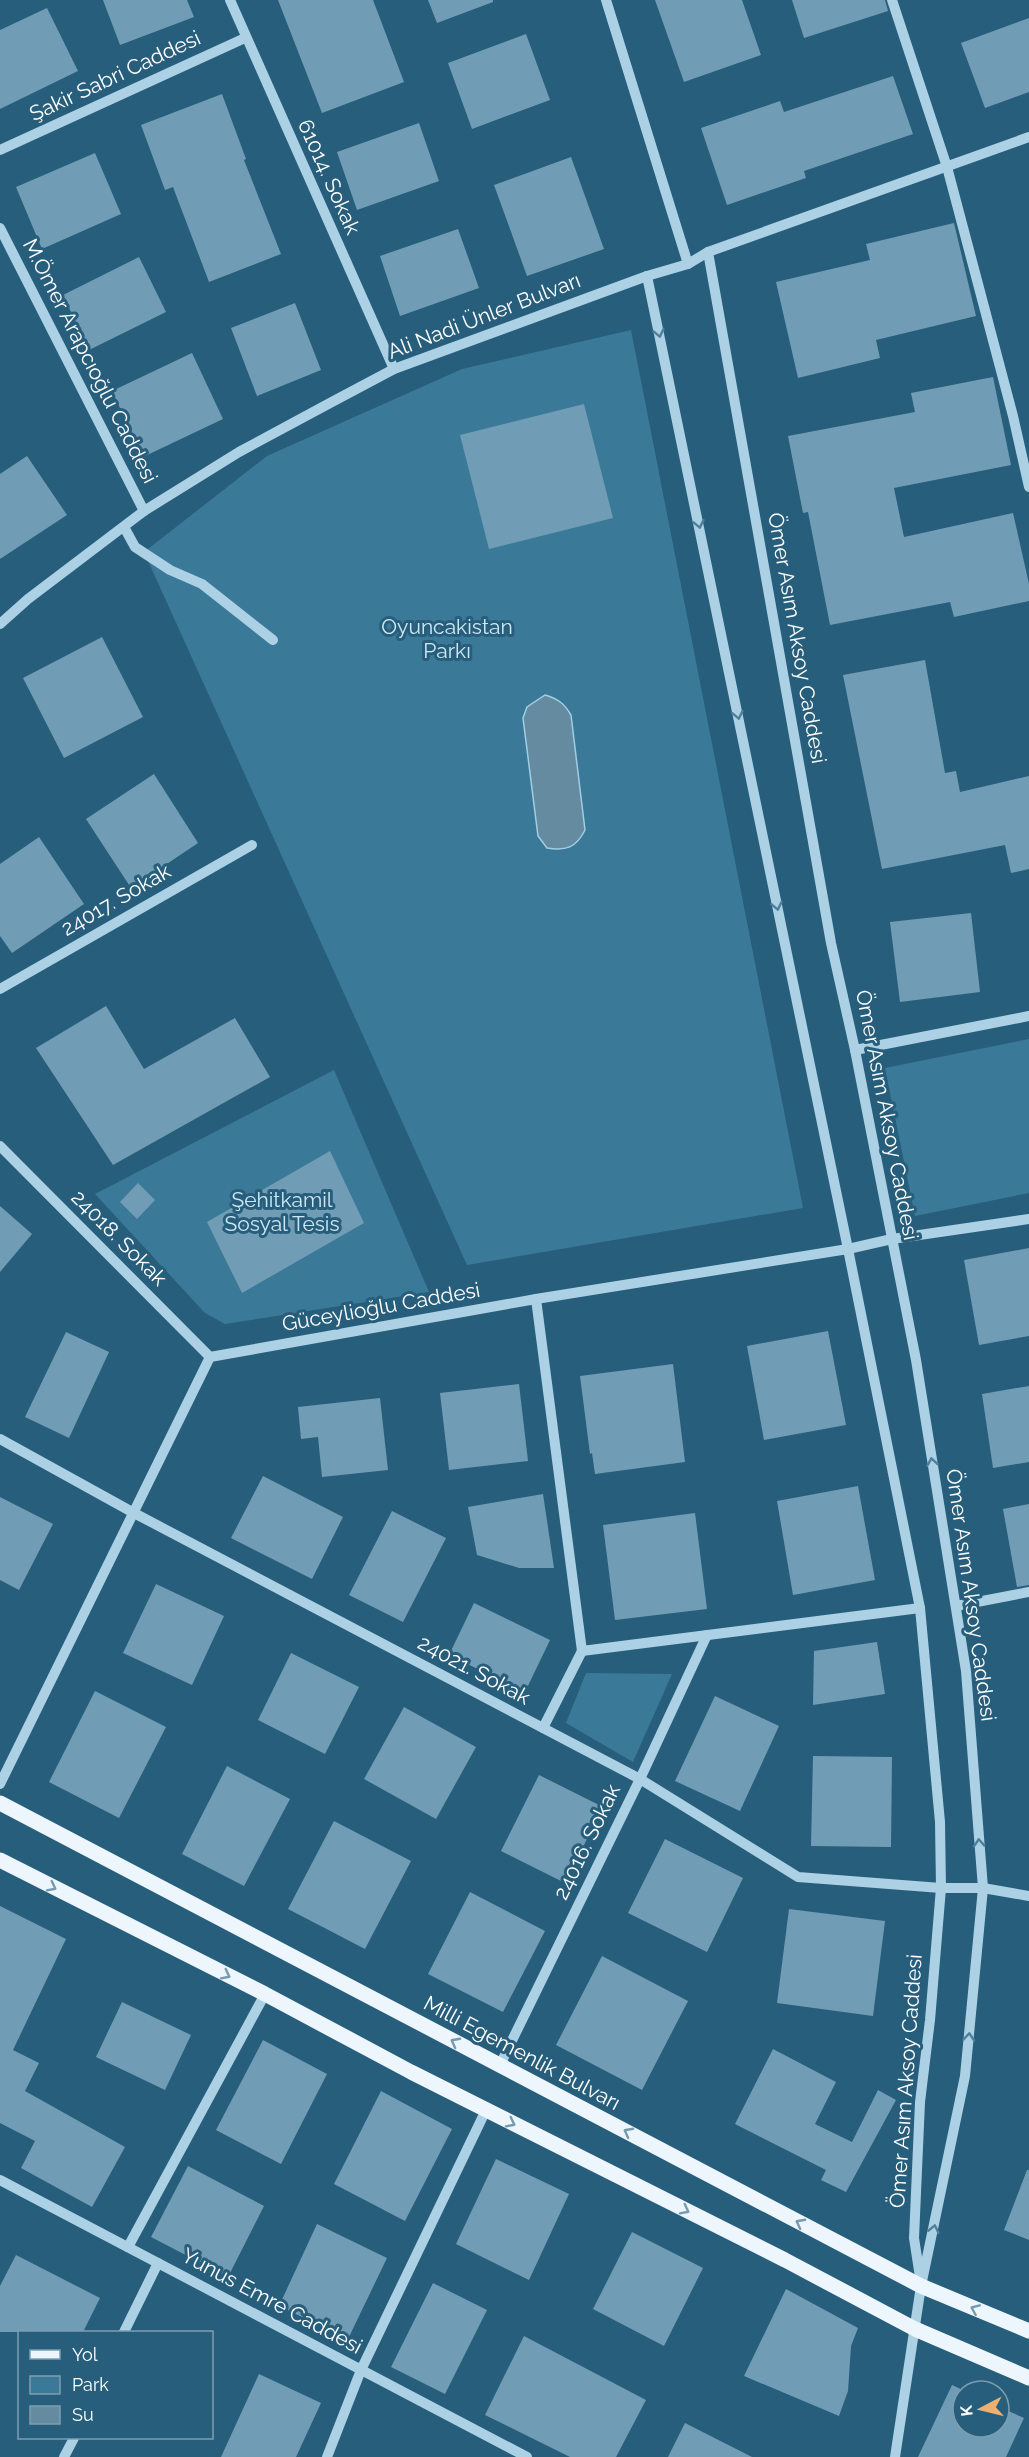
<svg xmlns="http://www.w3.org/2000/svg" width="1029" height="2457" viewBox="0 0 1029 2457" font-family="Raleway,sans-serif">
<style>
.green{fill:#3b7999}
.water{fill:#648b9f;stroke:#a1cee4;stroke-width:1.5}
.building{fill:#709db5}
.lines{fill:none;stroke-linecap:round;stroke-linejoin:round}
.minor{stroke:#acd1e4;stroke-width:10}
.major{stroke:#ecf6fc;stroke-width:15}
.oneway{stroke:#4f809b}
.oneway2{stroke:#769baf}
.labels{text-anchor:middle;stroke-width:6;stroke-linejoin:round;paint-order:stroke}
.street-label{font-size:21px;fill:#fff;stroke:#275e7c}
.park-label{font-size:21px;fill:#cee7f4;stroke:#275e7c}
</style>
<rect width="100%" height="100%" fill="#275e7c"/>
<!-- green -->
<g class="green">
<path d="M631,330L803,1208L467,1265L144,552L267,456L462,369Z"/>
<path d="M1029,1039V1193L915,1216L885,1068Z"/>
<path d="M334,1070L429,1292L225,1324L205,1313L95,1194Z"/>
<path d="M586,1673L672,1674L633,1762L566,1723Z"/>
</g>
<!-- water -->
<path class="water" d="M545,695C558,699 564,703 571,715L585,830C576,848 566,851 547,848L538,836L523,718L527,707Z"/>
<!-- building -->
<g class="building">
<path d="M103,0H187L194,17L120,45Z"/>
<path d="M278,0H373L404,82L322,113Z"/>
<path d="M428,0H493V2L437,23Z"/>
<path d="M655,0H742L761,55L684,82Z"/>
<path d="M792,0H885L888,11L804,38Z"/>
<path d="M47,8L78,71L0,109V30Z"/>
<path d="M1029,18V92L985,108L961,43Z"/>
<path d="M526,34L550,100L472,129L448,63Z"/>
<path d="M893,76L913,134L804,171L806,178L727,205L701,128L780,101L784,112Z"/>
<path d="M222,94L246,159L244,160L281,254L209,282L173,187L165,190L141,125Z"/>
<path d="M419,123L439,181L357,210L337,152Z"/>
<path d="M95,153L121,214L42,249L16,187Z"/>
<path d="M571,157L604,249L527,276L494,185Z"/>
<path d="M954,223L976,316L876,340L880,358L798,378L776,282L870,260L866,244Z"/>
<path d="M458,229L479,288L400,316L380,256Z"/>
<path d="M139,257L166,312L89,350L63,295Z"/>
<path d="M295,303L321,370L257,396L231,328Z"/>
<path d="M192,353L223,419L143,457L112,391Z"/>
<path d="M993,377L1011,465L894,488L904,537L1013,513L1029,584V601L954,617L950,602L830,625L808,512L803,513L788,436L915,412L911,393Z"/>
<path d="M584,404L613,518L489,549L460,435Z"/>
<path d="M27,456L67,515L0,559V474Z"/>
<path d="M102,637L143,717L64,758L23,678Z"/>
<path d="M925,660L945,773L956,771L960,792L1029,776V869L1011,873L1005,845L882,869L843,675Z"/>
<path d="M154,774L198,843L131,888L86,819Z"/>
<path d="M39,837L84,904L12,953L0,936V864Z"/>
<path d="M971,913L980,992L900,1002L890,922Z"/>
<path d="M106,1006L144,1069L235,1018L270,1077L113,1165L36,1048Z"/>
<path d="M330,1151L364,1223L242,1293L207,1222Z"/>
<path d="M138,1183L155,1200L137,1219L120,1202Z"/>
<path d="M0,1206L32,1234L0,1272Z"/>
<path d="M1029,1248V1336L979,1345L964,1260Z"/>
<path d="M828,1331L846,1425L764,1440L747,1346Z"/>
<path d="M66,1332L109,1352L69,1438L25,1417Z"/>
<path d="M673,1364L685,1462L595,1474L592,1453L590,1454L580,1376Z"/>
<path d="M519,1384L528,1461L449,1470L440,1393Z"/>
<path d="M1029,1386V1462L993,1468L982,1394Z"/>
<path d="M380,1398L388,1470L322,1477L318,1437L301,1439L298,1407Z"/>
<path d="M263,1476L343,1517L312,1579L231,1538Z"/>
<path d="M858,1486L875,1580L793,1595L777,1501Z"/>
<path d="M543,1494L554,1568H519L477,1555L468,1507Z"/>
<path d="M0,1497L53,1524L19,1590L0,1580Z"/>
<path d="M1029,1504V1585L1017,1587L1003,1509Z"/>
<path d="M392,1511L446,1538L403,1622L349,1595Z"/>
<path d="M695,1513L707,1609L615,1620L603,1525Z"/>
<path d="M156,1584L224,1616L192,1685L123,1653Z"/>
<path d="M474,1603L550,1640L525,1692L449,1655Z"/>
<path d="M877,1642L885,1694L813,1705L814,1651Z"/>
<path d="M291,1653L359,1687L325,1754L258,1720Z"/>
<path d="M95,1691L166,1727L119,1818L49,1782Z"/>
<path d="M715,1696L779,1726L740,1811L675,1781Z"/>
<path d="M404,1707L476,1747L436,1819L364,1779Z"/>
<path d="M813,1756L892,1757L891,1847L811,1846Z"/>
<path d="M227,1766L290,1799L244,1886L182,1854Z"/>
<path d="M539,1775L603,1807L565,1883L501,1851Z"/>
<path d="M334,1821L411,1861L365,1949L288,1909Z"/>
<path d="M665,1839L743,1878L707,1952L628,1913Z"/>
<path d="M470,1892L545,1931L503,2012L428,1974Z"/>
<path d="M0,1906L66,1939L13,2050L39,2063L25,2091L125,2147L92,2207L21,2168L35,2141L0,2123Z"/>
<path d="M789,1909L885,1921L873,2016L777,2003Z"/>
<path d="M602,1956L688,2001L642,2090L556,2045Z"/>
<path d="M122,2002L191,2035L165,2090L96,2057Z"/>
<path d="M263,2040L327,2074L281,2164L216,2130Z"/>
<path d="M773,2049L836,2082L815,2124L852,2142L878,2090L896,2100L846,2192L821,2180L826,2170L735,2124Z"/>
<path d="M381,2091L452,2129L405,2221L334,2184Z"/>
<path d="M496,2159L569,2194L529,2280L456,2244Z"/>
<path d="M188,2166L264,2206L228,2277L151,2237Z"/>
<path d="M1027,2170H1029V2240L1004,2230Z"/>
<path d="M317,2224L387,2258L348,2339L279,2306Z"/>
<path d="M632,2232L703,2268L664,2346L593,2309Z"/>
<path d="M16,2255L100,2298L83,2332H0V2286Z"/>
<path d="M433,2283L487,2310L445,2394L391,2367Z"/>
<path d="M786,2289L858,2328L851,2346L848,2391L839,2416L744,2376Z"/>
<path d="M524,2336L646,2400L616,2457H570L485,2415Z"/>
<path d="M259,2374L321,2403L296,2457H221Z"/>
<path d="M952,2385L965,2391H963V2427H999V2407L1024,2418L1006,2457H918Z"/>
<path d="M685,2423L752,2457H668Z"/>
</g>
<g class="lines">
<!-- minor -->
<g class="minor">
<path d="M230,0L394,369"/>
<path d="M606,0L688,264"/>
<path d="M892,0L947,167L1013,416L1029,487"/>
<path d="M0,150L245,38"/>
<path d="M0,228L144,511"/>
<path d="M708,252L831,943L855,1050L916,1360L966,1671L983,1888L965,2076L921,2286L895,2457"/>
<path d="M647,276L848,1249L920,1608L940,1822L941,1888L930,2020L920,2102L914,2238L920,2277"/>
<path d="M124,527L135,547L170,570L202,584L273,640"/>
<path d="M0,624L28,599L144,511L239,452L330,403L394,369L647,276L688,264L708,252L1029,137"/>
<path d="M0,989L252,845"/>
<path d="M855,1050L1029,1016"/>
<path d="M0,1146L210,1357"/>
<path d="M536,1299L582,1651L920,1608"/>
<path d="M0,1439L134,1513L640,1779L798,1877L941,1888H983L1029,1896"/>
<path d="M956,1606L1029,1592"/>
<path d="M543,1728L582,1651"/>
<path d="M0,1784L210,1357L536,1299L848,1249L892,1239L1029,1219"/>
<path d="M500,2065L640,1779L707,1635"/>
<path d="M0,2180L527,2457"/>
<path d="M128,2247L265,1994"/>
<path d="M124,2332L158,2263"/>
<path d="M64,2457L74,2438"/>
<path d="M327,2457L361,2370L486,2110"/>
</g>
<!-- major -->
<g class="major">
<path d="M0,1803L921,2286L1029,2331"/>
<path d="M0,1860L265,1994L411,2072L785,2260L915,2329L1029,2378"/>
</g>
</g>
<!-- one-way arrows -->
<defs><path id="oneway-chevron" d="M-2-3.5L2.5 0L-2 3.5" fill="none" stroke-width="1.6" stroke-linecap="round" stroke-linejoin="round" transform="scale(1.5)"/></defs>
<g class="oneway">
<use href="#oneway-chevron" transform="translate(659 333) rotate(78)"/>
<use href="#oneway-chevron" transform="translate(699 524) rotate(78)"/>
<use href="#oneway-chevron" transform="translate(738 715) rotate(78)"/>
<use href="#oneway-chevron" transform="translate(777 906) rotate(78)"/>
<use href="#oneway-chevron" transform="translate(932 1462) rotate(-99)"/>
<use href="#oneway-chevron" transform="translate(979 1843) rotate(-94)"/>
<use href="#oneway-chevron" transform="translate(969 2037) rotate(-85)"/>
<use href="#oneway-chevron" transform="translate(934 2229) rotate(-77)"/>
</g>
<g class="oneway2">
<use href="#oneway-chevron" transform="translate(52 1887) rotate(27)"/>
<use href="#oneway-chevron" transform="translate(226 1975) rotate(27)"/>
<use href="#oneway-chevron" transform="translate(455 2042) rotate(-152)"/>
<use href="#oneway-chevron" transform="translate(511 2123) rotate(27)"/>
<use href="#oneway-chevron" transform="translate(628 2132) rotate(-152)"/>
<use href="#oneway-chevron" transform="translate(685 2210) rotate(27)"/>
<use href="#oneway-chevron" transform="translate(800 2223) rotate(-152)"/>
<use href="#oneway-chevron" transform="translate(975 2309) rotate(-157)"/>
</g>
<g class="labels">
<!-- street labels -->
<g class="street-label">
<text transform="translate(115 76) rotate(-25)" y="7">Şakir Sabri Caddesi</text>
<text transform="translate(329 177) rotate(66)" y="7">61014. Sokak</text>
<text transform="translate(484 316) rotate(-21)" y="7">Ali Nadi Ünler Bulvarı</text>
<text transform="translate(90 361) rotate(63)" y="7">M.Ömer Arapcıoğlu Caddesi</text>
<text transform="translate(797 638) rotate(80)" y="7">Ömer Asım Aksoy Caddesi</text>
<text transform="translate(116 900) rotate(-30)" y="7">24017. Sokak</text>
<text transform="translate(887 1115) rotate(79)" y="7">Ömer Asım Aksoy Caddesi</text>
<text transform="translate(119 1238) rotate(45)" y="7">24018. Sokak</text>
<text transform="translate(381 1307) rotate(-10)" y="7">Güceylioğlu Caddesi</text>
<text transform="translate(971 1595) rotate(82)" y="7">Ömer Asım Aksoy Caddesi</text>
<text transform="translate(474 1670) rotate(28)" y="7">24021. Sokak</text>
<text transform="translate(587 1842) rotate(-64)" y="7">24016. Sokak</text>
<text transform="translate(522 2053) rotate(28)" y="7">Milli Egemenlik Bulvarı</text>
<text transform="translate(906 2081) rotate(-86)" y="7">Ömer Asım Aksoy Caddesi</text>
<text transform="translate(272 2301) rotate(28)" y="7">Yunus Emre Caddesi</text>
</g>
<!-- park labels -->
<g class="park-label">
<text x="447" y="634">Oyuncakistan<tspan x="447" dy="24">Parkı</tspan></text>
<text x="282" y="1207">Şehitkamil<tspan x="282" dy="24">Sosyal Tesis</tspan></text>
</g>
</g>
<!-- legend -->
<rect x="18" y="2331" width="195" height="108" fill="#275e7c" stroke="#7d9eb0" stroke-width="1.5"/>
<rect x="30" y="2350" width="30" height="9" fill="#ecf6fc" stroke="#7d9eb0" stroke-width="1.5"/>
<text x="72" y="2361" font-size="18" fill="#ffffff">Yol</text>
<rect x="30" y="2376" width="30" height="18" fill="#3b7999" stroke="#7d9eb0" stroke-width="1.5"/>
<text x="72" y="2391" font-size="18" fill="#ffffff">Park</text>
<rect x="30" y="2406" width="30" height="18" fill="#648b9f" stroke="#7d9eb0" stroke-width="1.5"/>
<text x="72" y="2421" font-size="18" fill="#ffffff">Su</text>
<!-- north arrow -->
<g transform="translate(981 2409) rotate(263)"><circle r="28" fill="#275e7c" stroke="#7d9eb0" stroke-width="1.5"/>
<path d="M0-4.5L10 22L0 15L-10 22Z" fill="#ecb072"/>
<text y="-9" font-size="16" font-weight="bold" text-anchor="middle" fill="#ffffff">K</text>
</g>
</svg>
